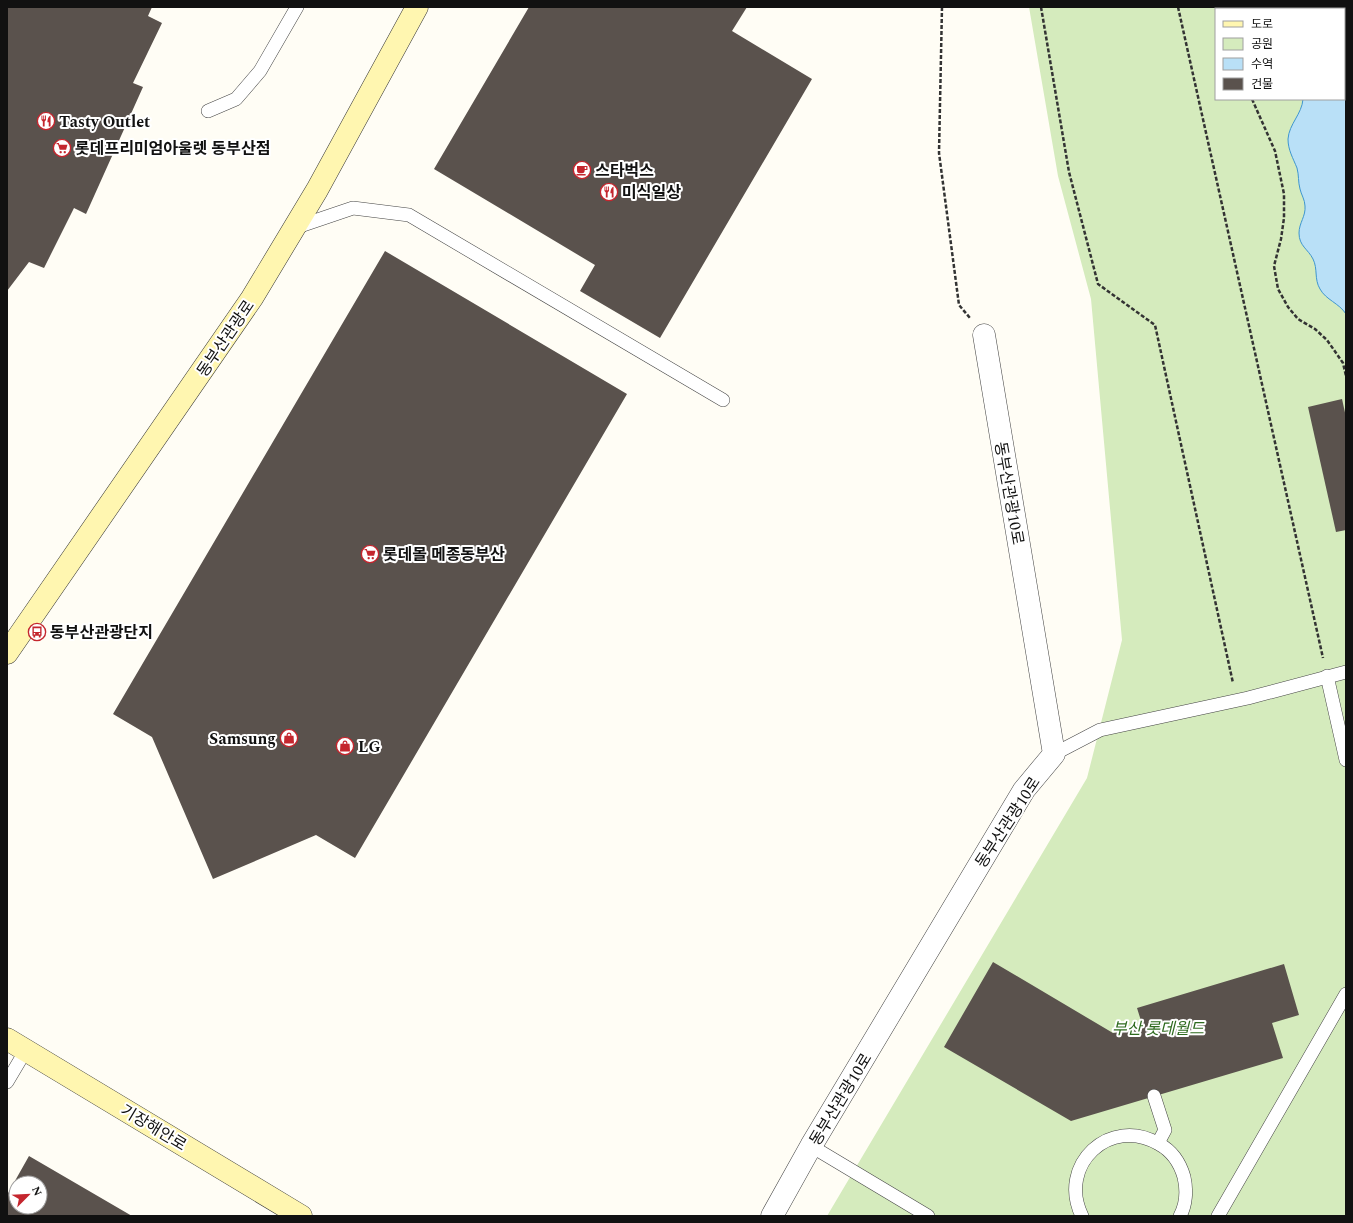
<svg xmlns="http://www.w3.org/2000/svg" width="1353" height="1223" viewBox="0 0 1353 1223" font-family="Spectral,'Noto Sans KR',serif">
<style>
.green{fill:#d5ebbd;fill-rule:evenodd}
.water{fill:#b9e0f7;stroke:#3f96cf}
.building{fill:#5a524d;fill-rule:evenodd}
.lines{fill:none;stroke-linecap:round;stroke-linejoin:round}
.lane-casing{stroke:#444;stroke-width:14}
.street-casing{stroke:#444;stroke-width:23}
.secondary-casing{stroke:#333;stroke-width:23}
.path{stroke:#333;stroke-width:2.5;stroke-dasharray:4 2;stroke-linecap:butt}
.lane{stroke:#fff;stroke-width:13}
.street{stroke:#fff;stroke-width:22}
.secondary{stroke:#fff6b0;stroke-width:22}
.labels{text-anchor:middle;stroke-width:4;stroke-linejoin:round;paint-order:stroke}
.poi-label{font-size:16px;font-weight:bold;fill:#111;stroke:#fff;text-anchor:start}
.street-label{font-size:16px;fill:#111;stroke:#fff}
.park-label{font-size:16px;font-style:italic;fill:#2f6b1f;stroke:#fff}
</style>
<rect width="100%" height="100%" fill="#fffdf5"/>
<!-- green -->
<path class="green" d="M1029,7H1346V1216H827L1087,778L1122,640L1091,299L1058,176ZM1216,9H1344V99H1216Z"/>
<!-- water -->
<path class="water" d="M1305,7H1346V314C1339,303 1326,300 1320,289C1314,279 1318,269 1313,259C1308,249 1299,246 1299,233C1299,223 1306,216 1305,206C1305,200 1301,194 1300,189C1298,182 1299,175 1297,168C1293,158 1288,150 1288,139C1289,124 1302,114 1303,99H1344V9H1304Z"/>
<!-- building -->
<g class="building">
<path d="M7,7H152L148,16L162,23L133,83L143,87L86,214L74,208L44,268L29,262L7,291Z"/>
<path d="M529,7H747L732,31L812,79L660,338L580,291L595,265L434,169Z"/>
<path d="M385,251L627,394L355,858L316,835L213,879L152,737L113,714Z"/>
<path d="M1342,399L1346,417V530L1336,532L1308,407Z"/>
<path d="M993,962L1113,1033L1142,1024L1137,1008L1284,964L1299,1015L1272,1023L1283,1058L1071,1121L944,1047Z"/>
<path d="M29,1156L132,1216H7V1195ZM16,1183H40V1207H16Z"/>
</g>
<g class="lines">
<defs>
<g id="lane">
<path d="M208,111L236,99L260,71L297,7"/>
<path d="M294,228L353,208L409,215L723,400"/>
<path d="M1327,676L1346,760"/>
<path d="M1054,754L1100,730L1248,698L1346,672"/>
<path d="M7,1082L26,1050"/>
<path d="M1154,1096L1165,1130L1158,1143"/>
<path d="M811,1146L928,1216"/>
<path d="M1082,1216C1057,1165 1110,1115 1159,1144C1172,1151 1180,1163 1184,1177C1187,1190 1186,1205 1180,1216"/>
<path d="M1218,1216L1346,994"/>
</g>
<path id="street" d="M772,1216L811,1146L1024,790L1054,754L984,335"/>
<g id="secondary">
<path d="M7,653L252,298L317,190L417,7"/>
<path d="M7,1039L301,1216"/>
</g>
</defs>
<!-- lane casing -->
<use href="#lane" class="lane-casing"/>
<!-- street casing -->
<use href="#street" class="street-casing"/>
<!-- secondary casing -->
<use href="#secondary" class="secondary-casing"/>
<!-- path -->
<g class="path">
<path d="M942,7L939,153L959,305L970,318"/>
<path d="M1041,7L1069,172L1098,284L1155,325L1233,683"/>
<path d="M1178,7L1323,658"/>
<path d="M1249,9L1250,7"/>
<path d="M1252,99L1275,151L1284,194V218L1281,239L1274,266L1278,289L1288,307L1298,319L1315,329L1327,340L1343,363L1346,376"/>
</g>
<!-- lane -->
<use href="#lane" class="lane"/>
<!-- street -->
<use href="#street" class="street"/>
<!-- secondary -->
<use href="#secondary" class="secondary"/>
</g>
<!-- icons -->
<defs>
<symbol id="restaurant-ring" viewBox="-11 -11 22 22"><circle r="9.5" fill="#fff" stroke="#c4262e" stroke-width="1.5"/><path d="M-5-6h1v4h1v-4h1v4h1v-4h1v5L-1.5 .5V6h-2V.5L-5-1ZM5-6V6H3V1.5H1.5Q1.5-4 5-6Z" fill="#c4262e"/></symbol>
<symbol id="supermarket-ring" viewBox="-11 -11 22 22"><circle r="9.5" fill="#fff" stroke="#c4262e" stroke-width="1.5"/><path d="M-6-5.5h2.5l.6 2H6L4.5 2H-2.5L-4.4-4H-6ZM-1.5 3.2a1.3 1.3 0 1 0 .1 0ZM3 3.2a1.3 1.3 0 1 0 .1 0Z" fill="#c4262e"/></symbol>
<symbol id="cafe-ring" viewBox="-11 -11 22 22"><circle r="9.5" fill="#fff" stroke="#c4262e" stroke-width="1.5"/><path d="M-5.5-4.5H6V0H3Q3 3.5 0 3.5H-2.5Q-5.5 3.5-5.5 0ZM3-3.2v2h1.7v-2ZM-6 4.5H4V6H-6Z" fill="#c4262e"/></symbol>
<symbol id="bus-ring" viewBox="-11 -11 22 22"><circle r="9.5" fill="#fff" stroke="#c4262e" stroke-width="1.5"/><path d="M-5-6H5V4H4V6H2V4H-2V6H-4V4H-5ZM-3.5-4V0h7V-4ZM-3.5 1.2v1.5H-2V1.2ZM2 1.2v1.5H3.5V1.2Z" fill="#c4262e"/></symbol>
<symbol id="shop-ring" viewBox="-11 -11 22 22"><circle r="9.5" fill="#fff" stroke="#c4262e" stroke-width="1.5"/><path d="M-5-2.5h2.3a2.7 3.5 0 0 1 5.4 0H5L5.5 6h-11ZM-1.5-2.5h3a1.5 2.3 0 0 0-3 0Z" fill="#c4262e"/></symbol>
</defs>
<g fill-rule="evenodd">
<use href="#restaurant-ring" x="36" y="111" width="20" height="20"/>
<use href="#supermarket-ring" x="52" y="138" width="20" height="20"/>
<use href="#cafe-ring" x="572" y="160" width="20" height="20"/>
<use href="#restaurant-ring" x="599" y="182" width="20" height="20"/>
<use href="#supermarket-ring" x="360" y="544" width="20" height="20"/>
<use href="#bus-ring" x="27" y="622" width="20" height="20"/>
<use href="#shop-ring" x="279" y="728" width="20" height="20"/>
<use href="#shop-ring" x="335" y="736" width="20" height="20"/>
</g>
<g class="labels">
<!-- poi labels -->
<g class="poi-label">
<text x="59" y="127">Tasty Outlet</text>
<text x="75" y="154">롯데프리미엄아울렛 동부산점</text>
<text x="595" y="176">스타벅스</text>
<text x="622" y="198">미식일상</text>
<text x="383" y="560">롯데몰 메종동부산</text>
<text x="50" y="638">동부산관광단지</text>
<text x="276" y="744" text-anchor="end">Samsung</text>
<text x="358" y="752">LG</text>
</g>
<!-- street labels -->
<g class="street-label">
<text transform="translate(225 338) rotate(-56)" y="6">동부산관광로</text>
<text transform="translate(1010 493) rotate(80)" y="6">동부산관광10로</text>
<text transform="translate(1007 822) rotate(-57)" y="6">동부산관광10로</text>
<text transform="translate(840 1099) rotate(-59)" y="6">동부산관광10로</text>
<text transform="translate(154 1127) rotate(31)" y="6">기장해안로</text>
</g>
<!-- park labels -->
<g class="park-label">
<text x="1158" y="1034">부산 롯데월드</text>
</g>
</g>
<!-- border -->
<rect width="1353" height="1223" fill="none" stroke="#111111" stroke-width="16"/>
<!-- legend -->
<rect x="1215" y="8" width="130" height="92" fill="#ffffff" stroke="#a0a0a0"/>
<rect x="1223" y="21" width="20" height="6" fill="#fff6b0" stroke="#a0a0a0"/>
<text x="1251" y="28" font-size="12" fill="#111111">도로</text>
<rect x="1223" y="38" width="20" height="12" fill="#d5ebbd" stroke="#a0a0a0"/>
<text x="1251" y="48" font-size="12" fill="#111111">공원</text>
<rect x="1223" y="58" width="20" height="12" fill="#b9e0f7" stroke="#a0a0a0"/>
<text x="1251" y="68" font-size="12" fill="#111111">수역</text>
<rect x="1223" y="78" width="20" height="12" fill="#5a524d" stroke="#a0a0a0"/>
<text x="1251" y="88" font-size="12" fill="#111111">건물</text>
<!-- north arrow -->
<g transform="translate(28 1195) rotate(66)"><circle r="19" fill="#ffffff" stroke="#a0a0a0"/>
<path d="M0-3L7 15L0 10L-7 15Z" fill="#c4262e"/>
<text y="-6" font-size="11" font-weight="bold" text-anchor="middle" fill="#111111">N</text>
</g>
</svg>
